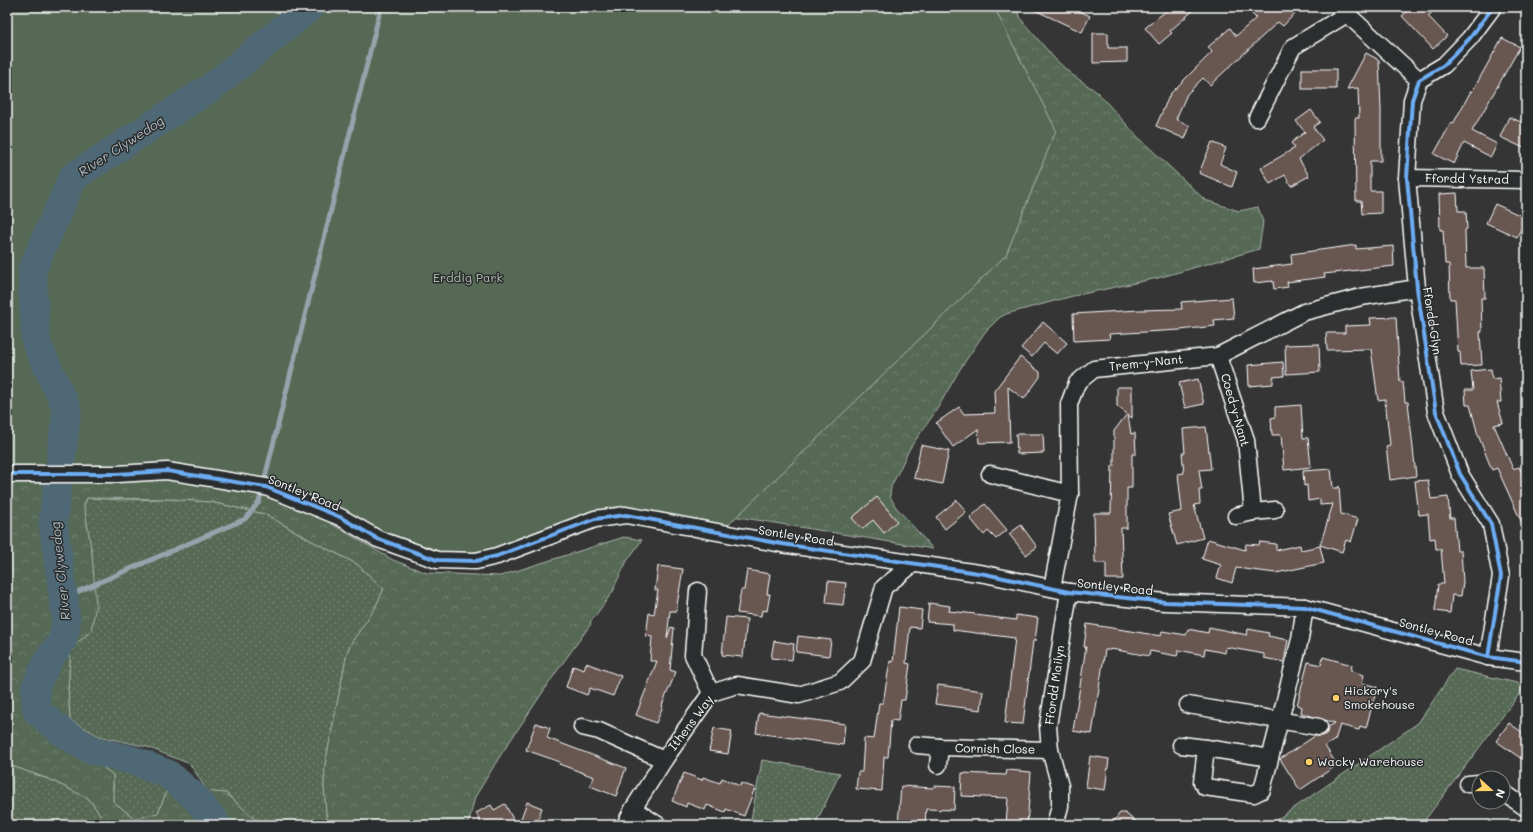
<svg xmlns="http://www.w3.org/2000/svg" width="1533" height="832" viewBox="0 0 1533 832" font-family="Mali,sans-serif">
<style>
.grass{fill:url(#grass-dots);stroke:#aab4aa}
.forest{fill:url(#forest-crowns);stroke:#aab4aa}
.green{fill:#546955;stroke:#aab4aa}
.lines{fill:none;stroke-linecap:round;stroke-linejoin:round}
.stream{stroke:#95a4ac;stroke-width:5}
.river{stroke:#4f6774;stroke-width:29}
.building{fill:#685751;stroke:#fff}
.minor-casing{stroke:#fff;stroke-width:19}
.minor{stroke:#2a2d2e;stroke-width:16}
.cycleway-casing{stroke:#2a2d2e;stroke-width:6}
.cycleway{stroke:#6dadf4;stroke-width:4}
.poi-dot{fill:#ffd166;stroke:#2a2d2e;stroke-width:1.5}
.labels{text-anchor:middle;stroke-width:3;stroke-linejoin:round;paint-order:stroke}
.street-label{font-size:12px;fill:#fff;stroke:#2a2d2e}
.park-label{font-size:12px;fill:#b2bcb2;stroke:#2a2d2e}
.poi-label{font-size:12px;fill:#fff;stroke:#2a2d2e;text-anchor:start}
.water-label{font-size:13px;font-style:italic;fill:#b0bbc0;stroke:#2a2d2e}
</style>
<defs>
<pattern id="grass-dots" width="8" height="8" patternUnits="userSpaceOnUse"><rect width="8" height="8" fill="#546955"/><path d="M2 2h.1M6 6h.1" fill="none" stroke="#6e806e" stroke-width="1.8" stroke-linecap="round"/></pattern>
<pattern id="forest-crowns" width="20" height="18" patternUnits="userSpaceOnUse"><rect width="20" height="18" fill="#546955"/><path d="M2 6a3 3 0 1 1 6 0M12 15a3 3 0 1 1 6 0" fill="none" stroke="#6e806e"/></pattern>
</defs>
<rect width="100%" height="100%" fill="#363535"/>
<filter id="ink" filterUnits="userSpaceOnUse"><feTurbulence type="fractalNoise" baseFrequency=".025" numOctaves="2"/><feDisplacementMap in="SourceGraphic" scale="8" xChannelSelector="R" yChannelSelector="G"/><feConvolveMatrix kernelMatrix="1 2 1 2 8 2 1 2 1" color-interpolation-filters="sRGB"/></filter>
<g filter="url(#ink)">
<!-- grass -->
<g class="grass">
<path d="M87,498L123,500L169,499L211,502L265,514L314,542L357,564L384,589L374,610L351,643L347,653L325,765L324,786L327,825H256L254,818L226,793L208,792L190,764L147,747L99,736L70,720L68,688L71,648L91,631L92,554L84,505Z"/>
<path d="M1455,669L1526,685L1425,820L1427,825H1269L1418,723Z"/>
<path d="M90,757C118,761 143,774 168,788L158,813L135,819L113,801V775Z"/>
<path d="M762,760L840,773L815,825H750Z"/>
<path d="M7,764L51,780L89,799L101,816L99,825H7Z"/>
</g>
<!-- forest -->
<g class="forest">
<path d="M7,7L162,476L252,490L318,516L393,560L427,573L500,576L624,537L642,540L627,561L615,585L614,590L590,623L591,624L557,671L500,756L475,797L468,825H327L324,786L325,765L347,653L351,643L374,610L384,589L357,564L314,542L265,514L211,502L169,499L87,498L84,505L92,554L96,605L91,631L71,648L68,688L70,720L90,757L113,775V801L135,819L158,813L168,788L226,793L254,818L256,825H99L101,816L89,799L51,780L7,764Z"/>
<path d="M896,7H1015L1023,22L1055,59L1071,74L1097,92L1137,136L1205,200L1239,211L1258,207L1263,222L1259,249L1158,278L1073,296L1006,314L999,318L985,332L960,369L936,411L910,448L891,487L890,496L895,506L933,549L623,498Z"/>
</g>
<!-- green -->
<path class="green" d="M7,7H994L1056,130L1006,255L720,533L626,515L497,556L437,560L266,487L167,471L7,474Z"/>
<g class="lines">
<!-- stream -->
<path class="stream" d="M63,598L245,519L259,502L381,7"/>
<!-- river -->
<path class="river" d="M217,825L197,799L168,774L132,760L92,750L62,732L37,711L35,688L50,657L61,643L65,630L66,617L53,521L67,409L36,342L32,270L73,177L213,86L310,7"/>
</g>
<!-- building -->
<g class="building">
<path d="M1028,7H1071L1090,16L1082,32Z"/>
<path d="M1171,7H1197L1170,31L1172,33L1159,44L1145,28Z"/>
<path d="M1245,7H1301L1283,26L1278,22L1210,85L1203,78L1187,94L1176,119L1190,126L1185,139L1156,126L1170,94L1212,52L1208,47L1230,28L1236,36L1256,18Z"/>
<path d="M1412,7H1438L1428,16L1447,36L1433,49L1402,16Z"/>
<path d="M1093,33H1108V48H1127V62L1093,63Z"/>
<path d="M1502,38L1520,47L1472,131L1497,144L1491,157L1464,143L1454,164L1434,154L1451,123L1453,124L1471,91L1472,92Z"/>
<path d="M1366,53L1379,60L1381,110V161H1370V191H1381V213L1362,214L1361,201H1356L1355,118H1359L1358,88L1347,89Z"/>
<rect x="1302" y="69" width="34" height="20"/>
<path d="M1311,110L1320,122L1313,127L1323,140L1299,159L1309,176L1291,186L1285,175L1270,184L1261,168L1295,148L1291,143L1305,132L1296,121Z"/>
<path d="M1509,117L1526,124V149L1500,137Z"/>
<path d="M1212,142L1226,148L1220,164L1237,172L1232,187L1199,173Z"/>
<path d="M1457,193L1458,211H1466L1467,229L1465,230L1466,268H1484L1485,298H1481L1482,332H1480L1482,365L1461,366L1460,352H1458L1455,299H1450L1449,264H1445L1443,230H1440L1439,194Z"/>
<path d="M1495,204L1526,218L1517,237L1486,223Z"/>
<path d="M1356,245V249L1393,246L1394,266L1324,274L1325,277L1287,282L1288,287L1274,289L1273,281L1254,283L1253,269L1292,264L1291,254Z"/>
<path d="M1232,298L1234,318L1214,320L1215,326L1180,330L1109,334L1110,339L1074,341L1073,314L1139,310L1182,309L1181,302Z"/>
<path d="M1396,317L1400,382H1403L1405,402H1408L1416,476L1390,480L1386,446L1390,445L1385,399L1378,400L1371,349L1327,350L1326,333H1345V326L1371,325L1370,318Z"/>
<path d="M1043,322L1067,343L1057,354L1044,343L1032,357L1021,348Z"/>
<path d="M1319,344L1320,372L1286,374L1285,345Z"/>
<path d="M1020,357L1040,372V377L1024,399L1008,387L1010,442L979,443L978,429L953,447L936,423L959,407L964,414L995,413L994,391Z"/>
<path d="M1283,362L1284,376L1273,377V384L1249,386L1248,365Z"/>
<path d="M1491,369L1492,379L1499,378L1501,402H1497L1503,423L1494,425L1513,469L1519,467L1523,475L1526,473V532L1497,468L1492,470L1478,435L1470,405H1466L1465,390H1473L1471,371Z"/>
<path d="M1198,379L1204,404L1185,408L1179,383Z"/>
<path d="M1117,387H1132V418L1128,415L1131,434L1135,433L1136,454H1132V488H1127V528H1121L1123,579H1106V563H1095L1094,513H1111L1112,466H1114V431L1127,414L1117,406Z"/>
<path d="M1301,405L1303,438H1308L1311,467L1284,470L1281,435H1272L1271,418L1275,417V407Z"/>
<path d="M1206,427L1211,469L1199,470L1202,490H1199L1200,504L1194,505L1203,538L1177,545L1168,514L1182,511L1178,474L1184,473L1182,453H1185L1183,429Z"/>
<path d="M1016,434H1043L1044,453L1017,454Z"/>
<path d="M921,445L949,451L942,484L914,478Z"/>
<path d="M1331,469L1333,488H1338L1339,486L1341,514L1358,519L1351,542L1346,540L1342,552L1320,545L1333,504L1320,505V499L1308,501L1307,485L1304,486L1303,471Z"/>
<path d="M1428,480L1431,499L1448,497L1450,518H1454L1457,551H1461L1463,582L1461,596L1452,595L1450,613L1435,611L1438,584H1444L1441,549H1436L1435,538L1430,539L1428,514L1419,515L1415,481Z"/>
<path d="M877,497L897,521L884,533L873,520L862,529L852,518Z"/>
<path d="M957,500L966,512L945,529L936,517Z"/>
<path d="M985,504L1007,530L996,539L988,531L984,535L970,518Z"/>
<path d="M1021,525L1037,547L1026,555L1009,534Z"/>
<path d="M1208,539L1245,550L1246,544L1259,545L1260,542L1276,544V550L1300,545L1301,550L1320,546L1324,563L1276,573L1236,568L1232,583L1217,578L1221,565L1202,559Z"/>
<path d="M658,566L683,569L676,611H670L667,638L671,627L674,628L670,670L676,672L662,705L663,706L656,723L636,715L657,661H650L652,637L646,636L649,613L654,614L658,590H655Z"/>
<path d="M747,570L770,574L767,594H770L767,611L762,610L761,616L737,613L741,590H744Z"/>
<path d="M828,581L846,583L843,605L826,603Z"/>
<path d="M929,603L950,606L949,611L975,614V615L1016,620V615L1038,618L1035,641H1033L1023,724L1005,723L1015,638L953,630V624L927,622Z"/>
<path d="M899,607L922,610L920,628L910,627L906,663L910,664L905,700H901L898,721L891,720L888,757H884L882,791L856,789L858,772H862L864,738L874,739L879,703H883L890,661L893,662Z"/>
<path d="M726,617L747,619L743,657L722,655Z"/>
<path d="M1087,624L1161,636L1162,631L1186,635L1188,629L1208,633L1209,627L1247,635L1248,629L1269,633L1268,636L1288,640L1284,662L1264,658V654L1226,647L1225,653L1205,649L1204,655L1179,650L1177,656L1150,651L1149,656L1111,649L1110,650H1105L1092,734L1073,731L1086,647H1084Z"/>
<path d="M798,636L831,640L829,656L796,652Z"/>
<path d="M774,641L794,644L792,660L771,658Z"/>
<path d="M1323,657L1352,665L1351,671L1364,675L1362,683L1377,687L1366,728L1360,726L1359,730L1340,725L1335,740L1325,746L1337,765L1300,790L1280,759L1315,736H1323L1327,733L1328,727L1335,723L1301,713L1302,707L1297,705L1308,662L1321,665Z"/>
<path d="M586,663L621,676L613,696L590,688L587,695L566,687L573,666L584,670Z"/>
<path d="M938,685L983,691L981,710L935,704Z"/>
<path d="M759,713L845,724L843,745L756,733Z"/>
<path d="M536,723L550,728L547,738L626,768L616,796L590,786L594,777L559,764L560,762L526,750Z"/>
<path d="M1509,723L1526,735V762L1496,741Z"/>
<path d="M714,728L732,731L728,754L709,751Z"/>
<path d="M1090,756L1109,759L1105,790L1086,787Z"/>
<path d="M1007,770L1031,772L1027,825H1006L1008,798L961,796L962,773L1006,775Z"/>
<path d="M684,773L702,780L703,777L720,783L722,778L740,786L741,783L755,788L744,816L726,809L725,812L707,805L705,810L687,803L686,807L672,801Z"/>
<path d="M901,786L933,788L934,786L955,787L954,810L926,809L925,825H898Z"/>
<path d="M527,802L542,808L536,825H531L520,821Z"/>
<path d="M505,804L516,825H482L476,813L491,805L494,810Z"/>
<path d="M1120,813H1125L1140,825H1111Z"/>
</g>
<g class="lines">
<defs>
<g id="minor">
<path d="M1346,7L1347,14L1419,80"/>
<path d="M1257,118L1293,47L1347,14"/>
<path d="M1407,178L1526,180"/>
<path d="M1218,356L1246,440L1253,512L1275,510"/>
<path d="M7,474H117L167,471L266,487L340,517L378,539L437,560L476,561L497,556L595,519L626,515L782,544L985,574L1069,592L1165,602L1305,607L1488,657L1526,662"/>
<path d="M990,474L1070,494"/>
<path d="M1236,516L1253,512"/>
<path d="M1052,588L1070,494L1069,404L1077,383L1094,369L1218,356L1304,312L1361,297L1417,288"/>
<path d="M698,591L693,655L711,693"/>
<path d="M1488,657L1501,576L1491,524L1460,474L1436,412L1417,288L1407,178L1412,100L1419,80L1444,65L1470,38L1493,7"/>
<path d="M1188,705L1319,727"/>
<path d="M582,727L599,731L664,760"/>
<path d="M917,745L940,747L1050,750"/>
<path d="M1181,745L1206,748L1202,782L1205,787L1254,794L1262,790L1284,704L1300,639L1305,607"/>
<path d="M1206,748L1270,758"/>
<path d="M938,765L940,747"/>
<path d="M1468,784L1479,783"/>
<path d="M1503,792L1526,808"/>
<path d="M633,809L658,825"/>
<path d="M625,825L633,809L664,760L711,693L737,685L799,695L840,682L862,661L884,587L913,564"/>
<path d="M1055,825L1060,806V786L1050,750L1048,726L1069,592"/>
</g>
</defs>
<!-- minor casing -->
<use href="#minor" class="minor-casing"/>
<!-- minor -->
<use href="#minor" class="minor"/>
<defs>
<g id="cycleway">
<path d="M7,474H117L167,471L266,487L340,517L378,539L437,560L476,561L497,556L595,519L626,515L782,544L985,574L1069,592L1165,602L1305,607L1488,657L1526,662"/>
<path d="M1488,657L1501,576L1491,524L1460,474L1436,412L1417,288L1407,178L1412,100L1419,80L1444,65L1470,38L1493,7"/>
</g>
</defs>
<!-- cycleway casing -->
<use href="#cycleway" class="cycleway-casing"/>
<!-- cycleway -->
<use href="#cycleway" class="cycleway"/>
</g>
</g>
<!-- markers -->
<g class="poi-dot">
<circle cx="1336" cy="698" r="4"/>
<circle cx="1309" cy="762" r="4"/>
</g>
<g class="labels">
<!-- street labels -->
<g class="street-label">
<text transform="translate(1467 179) rotate(1)" y="4">Ffordd Ystrad</text>
<text transform="translate(1432 321) rotate(81)" y="4">Ffordd Glyn</text>
<text transform="translate(1146 363) rotate(-6)" y="4">Trem-y-Nant</text>
<text transform="translate(1235 410) rotate(74)" y="4">Coed-y-Nant</text>
<text transform="translate(304 493) rotate(22)" y="4">Sontley Road</text>
<text transform="translate(796 536) rotate(9)" y="4">Sontley Road</text>
<text transform="translate(1115 587) rotate(6)" y="4">Sontley Road</text>
<text transform="translate(1436 632) rotate(15)" y="4">Sontley Road</text>
<text transform="translate(1055 685) rotate(-82)" y="4">Ffordd Mailyn</text>
<text transform="translate(691 723) rotate(-53)" y="4">Ithens Way</text>
<text transform="translate(995 749) rotate(1)" y="4">Cornish Close</text>
</g>
<!-- park labels -->
<g class="park-label">
<text x="468" y="282">Erddig Park</text>
</g>
<!-- poi labels -->
<g class="poi-label">
<text x="1344" y="695">Hickory's<tspan x="1344" dy="14">Smokehouse</tspan></text>
<text x="1317" y="766">Wacky Warehouse</text>
</g>
<!-- water labels -->
<g class="water-label">
<text transform="translate(121 146) rotate(-33)" y="5">River Clywedog</text>
<text transform="translate(60 571) rotate(-96)" y="5">River Clywedog</text>
</g>
</g>
<!-- margin -->
<rect width="1533" height="832" fill="none" stroke="#2a2d2e" stroke-width="24"/>
<rect x="12" y="12" width="1509" height="808" fill="none" stroke="#fff" stroke-width="1.5" filter="url(#ink)"/>
<!-- north arrow -->
<g transform="translate(1491 790) rotate(111)"><circle r="19" fill="#2a2d2e" stroke="#7f8182"/>
<path d="M0-3L7 15L0 10L-7 15Z" fill="#ffd166"/>
<text y="-6" font-size="11" font-weight="bold" text-anchor="middle" fill="#ffffff">N</text>
</g>
</svg>
